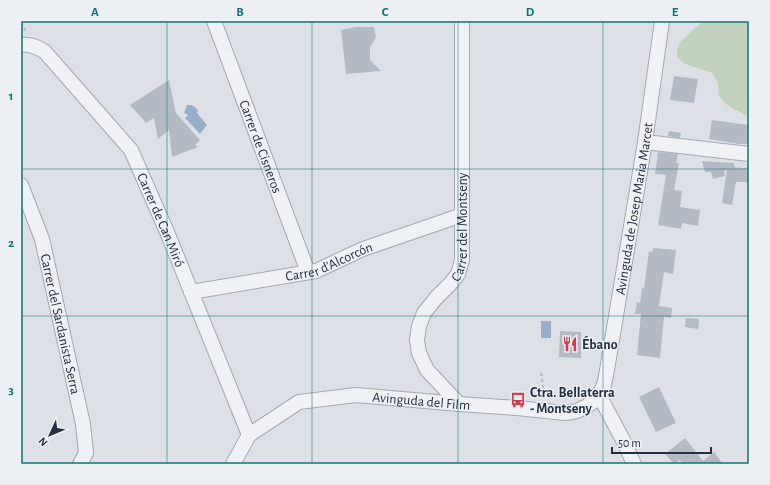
<svg xmlns="http://www.w3.org/2000/svg" width="770" height="485" viewBox="0 0 770 485" font-family="'Alegreya Sans',sans-serif">
<style>
.green{fill:#c2d1be}
.water{fill:#97aec8}
.building{fill:#b4bac4}
.lines{fill:none;stroke-linecap:round;stroke-linejoin:round}
.minor-casing{stroke:#a2a8b1;stroke-width:16}
.path{stroke:#bbbfc5;stroke-width:2.5;stroke-dasharray:3 3;stroke-linecap:butt}
.minor{stroke:#eff1f5;stroke-width:14}
.grid{fill:none;stroke:#0f766e;stroke-width:1;stroke-opacity:0.55}
.labels{text-anchor:middle;stroke-width:3;stroke-linejoin:round;paint-order:stroke}
.street-label{font-size:14px;fill:#262f3e;stroke:#ecf0f5}
.poi-label{font-size:14px;font-weight:bold;fill:#262f3e;stroke:#ecf0f5;text-anchor:start}
.neatline{fill:none;stroke:#0f766e;stroke-width:1.5}
.grid-label{font-size:13px;text-anchor:middle;font-weight:bold;fill:#0f766e}
</style>
<rect width="100%" height="100%" fill="#dde1e7"/>
<!-- green -->
<path class="green" d="M705,21H749V118C741,111 729,109 722,100C716,92 720,88 717,81C716,79 714,76 712,73L685,64L678,58L677,49L681,41L695,28Z"/>
<!-- water -->
<g class="water">
<path d="M187,105H192L198,110L197,113L207,125L200,134L185,118L188,115L184,113Z"/>
<rect x="541" y="321" width="10" height="17"/>
</g>
<!-- building -->
<g class="building">
<path d="M356,27H374L376,38L370,47V60L381,71L346,74L341,30Z"/>
<path d="M674,76L698,79L694,103L670,100Z"/>
<path d="M169,80L176,113L200,140L195,145L198,147L172,157L169,130L158,139L154,118L146,123L130,105Z"/>
<path d="M712,120L749,125V144H739L709,139Z"/>
<path d="M669,131L681,133L680,138L668,136Z"/>
<path d="M658,152L678,154L676,163H679L674,190L682,191L680,207L700,210L698,226L682,223L681,229L658,225L666,175L655,174Z"/>
<path d="M702,161L734,163L735,167L736,168L739,167L740,169L749,167V182H736L732,205L722,203L727,170L724,171L725,176L713,179L711,172H705Z"/>
<path d="M653,248L676,250L673,274L664,272L659,306L672,308L671,318L664,317L660,358L637,355L641,314H635L637,302L640,303L642,288H644L649,251L652,252Z"/>
<path d="M686,318L699,319L698,329L685,327Z"/>
<path d="M560,331L581,332V358L559,357Z"/>
<path d="M659,387L676,423L656,432L639,397Z"/>
<path d="M685,438L703,461L714,452L723,464H683L680,460L674,464L665,454Z"/>
</g>
<g class="lines">
<defs>
<g id="minor">
<path id="s1" d="M214,21L308,272"/>
<path id="s2" d="M21,45C31,44 37,47 45,52L131,150L167,232L249,435"/>
<path d="M645,142L749,154"/>
<path id="s3" d="M21,185L42,239L83,424L86,453L80,464"/>
<path id="s4" d="M191,292L316,271L363,249L462,215"/>
<path d="M599,395L624,442L634,464"/>
<path id="s5" d="M459,404L427,370L419,353L417,340L419,326L424,313L436,298L451,283L458,274L462,260V21"/>
<path id="s6" d="M233,464L249,435L299,402L356,395L459,404L517,408L565,413L577,411L587,406L594,401L599,395L604,385L607,370L645,142L662,21"/>
</g>
</defs>
<!-- minor casing -->
<use href="#minor" class="minor-casing"/>
<!-- path -->
<g class="path">
<path d="M21,23L27,33"/>
<path d="M541,373L543,385L541,398"/>
</g>
<!-- minor -->
<use href="#minor" class="minor"/>
</g>
<!-- grid -->
<path class="grid" d="M167,21V464M312,21V464M458,21V464M603,21V464M21,169H749M21,316H749"/>
<!-- icons -->
<defs>
<symbol id="restaurant-bare" viewBox="-9 -9 18 18"><path d="M-5-6h1v4h1v-4h1v4h1v-4h1v5L-1.5 .5V6h-2V.5L-5-1ZM5-6V6H3V1.5H1.5Q1.5-4 5-6Z" fill="#d03e53" stroke="#ecf0f5" stroke-width="2.5" paint-order="stroke"/></symbol>
<symbol id="bus-bare" viewBox="-9 -9 18 18"><path d="M-5-6H5V4H4V6H2V4H-2V6H-4V4H-5ZM-3.5-4V0h7V-4ZM-3.5 1.2v1.5H-2V1.2ZM2 1.2v1.5H3.5V1.2Z" fill="#d03e53" stroke="#ecf0f5" stroke-width="2.5" paint-order="stroke"/></symbol>
</defs>
<g fill-rule="evenodd">
<use href="#restaurant-bare" x="559" y="333" width="22" height="22"/>
<use href="#bus-bare" x="507" y="389" width="22" height="22"/>
</g>
<g class="labels">
<!-- street labels -->
<g class="street-label">
<text dy="5" stroke="none"><textPath href="#s1" startOffset="134">Carrer de Cisneros</textPath></text>
<text dy="5" stroke="none"><textPath href="#s6" startOffset="590">Avinguda de Josep Maria Marcet</textPath></text>
<text dy="5" stroke="none"><textPath href="#s2" startOffset="232">Carrer de Can Miró</textPath></text>
<text dy="5" stroke="none"><textPath href="#s5" startOffset="206">Carrer del Montseny</textPath></text>
<text dy="5" stroke="none"><textPath href="#s4" startOffset="142">Carrer d'Alcorcón</textPath></text>
<text dy="5" stroke="none"><textPath href="#s3" startOffset="145">Carrer del Sardanista Serra</textPath></text>
<text dy="5" stroke="none"><textPath href="#s6" startOffset="216">Avinguda del Film</textPath></text>
</g>
<!-- poi labels -->
<g class="poi-label">
<text x="582" y="349">Ébano</text>
<text x="530" y="397">Ctra. Bellaterra<tspan x="530" dy="16">- Montseny</tspan></text>
</g>
</g>
<!-- border -->
<rect width="770" height="485" fill="none" stroke="#ecf0f5" stroke-width="44"/>
<!-- north arrow -->
<g transform="translate(50 435) rotate(226)" stroke="#ecf0f5" stroke-width="3" paint-order="stroke">
<path d="M0-3L7 15L0 10L-7 15Z" fill="#262f3e"/>
<text y="-6" font-size="11" font-weight="bold" text-anchor="middle" fill="#262f3e">N</text>
</g>
<!-- scale -->
<path d="M612 447v6h99v-6" fill="none" stroke="#262f3e" stroke-width="2"/>
<text x="618" y="447" font-size="12" fill="#262f3e" stroke="#ecf0f5" stroke-width="3" paint-order="stroke">50 m</text>
<rect x="22" y="22" width="726" height="441" class="neatline"/>
<g class="grid-label">
<text x="95" y="16">A</text>
<text x="240" y="16">B</text>
<text x="385" y="16">C</text>
<text x="530" y="16">D</text>
<text x="675" y="16">E</text>
<text x="11" y="100">1</text>
<text x="11" y="247">2</text>
<text x="11" y="394">3</text>
</g>
</svg>
